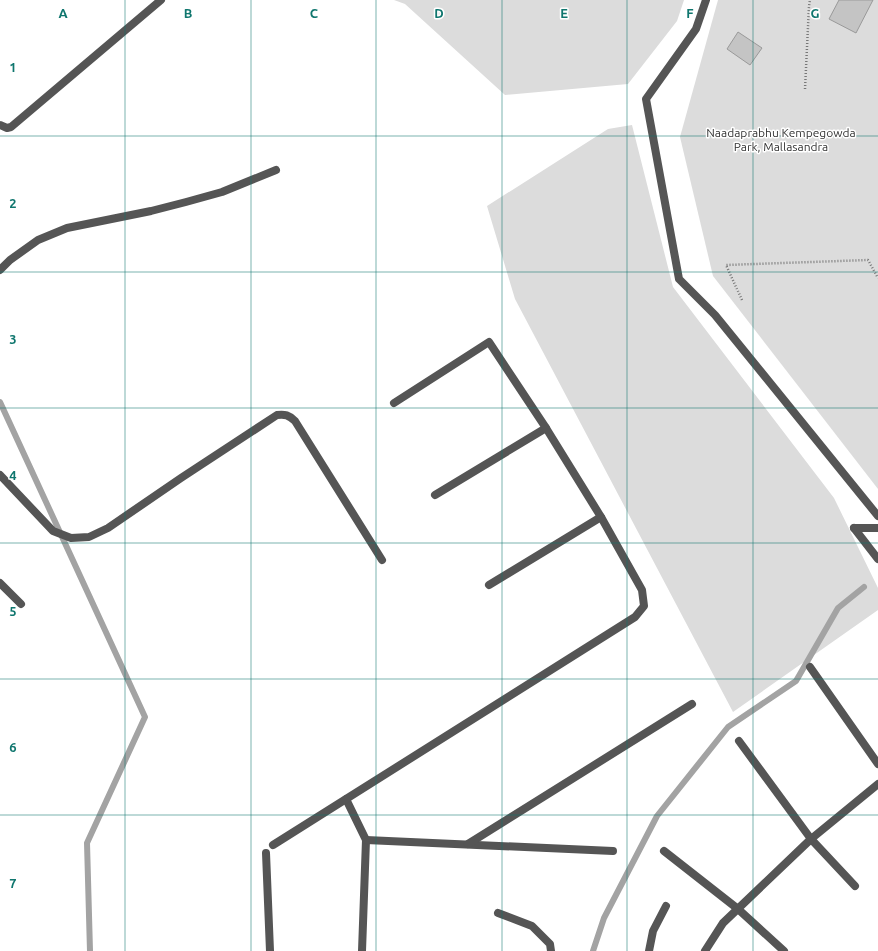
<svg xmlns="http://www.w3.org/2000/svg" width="878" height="951" viewBox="0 0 878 951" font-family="Ubuntu,sans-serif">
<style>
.green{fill:#dcdcdc}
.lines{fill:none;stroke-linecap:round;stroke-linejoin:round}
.stream{stroke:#a3a3a3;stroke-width:6}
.building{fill:#c4c4c4;stroke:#999}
.path{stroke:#777;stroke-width:2.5;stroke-dasharray:1 2;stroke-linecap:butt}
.service{stroke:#555;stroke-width:8}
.minor{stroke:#555;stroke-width:8}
.grid{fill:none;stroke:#0f766e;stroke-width:1;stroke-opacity:0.55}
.labels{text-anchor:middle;stroke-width:3;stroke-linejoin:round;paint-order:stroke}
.park-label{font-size:12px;fill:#333;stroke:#fff}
.grid-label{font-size:13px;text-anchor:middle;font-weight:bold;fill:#0f766e;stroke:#fff;stroke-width:3;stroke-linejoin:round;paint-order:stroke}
</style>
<rect width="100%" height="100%" fill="#fff"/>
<!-- green -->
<g class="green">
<path d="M394,0H684L677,21L628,84L505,95L405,4Z"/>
<path d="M718,0H878V489L713,276L680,137Z"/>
<path d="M632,125L673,287L834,498L878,588V610L733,712L515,299L487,206L608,129Z"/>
</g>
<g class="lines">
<!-- stream -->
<g class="stream">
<path d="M0,402L145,717L87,843L90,951"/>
<path d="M593,951L604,918L657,816L728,727L796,681L838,608L864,587"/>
</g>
</g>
<!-- building -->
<g class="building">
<path d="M839,0H873L856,33L829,19Z"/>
<path d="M738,32L762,48L750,65L727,49Z"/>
</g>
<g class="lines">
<!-- path -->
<g class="path">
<path d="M805,89L809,6L810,0"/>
<path d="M742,300L726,265L868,260L878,278"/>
</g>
<!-- service -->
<path class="service" d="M266,853L270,951"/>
<!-- minor -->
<g class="minor">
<path d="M706,0L696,29L646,99L679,279L715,315L878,516"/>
<path d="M0,125L7,128L11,127L161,0"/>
<path d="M0,270L10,260L38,240L67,228L151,211L186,202L222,192L276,170"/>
<path d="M0,475L53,531L71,538L89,537L108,528L181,478L277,415C285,414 289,415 295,421L382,560"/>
<path d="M435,495L546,428"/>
<path d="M854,528L878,559"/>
<path d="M854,528H878"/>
<path d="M0,583L21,604"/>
<path d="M489,585L601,517"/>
<path d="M810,667L878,764"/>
<path d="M739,741L811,839L855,886"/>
<path d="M346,799L366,840L362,951"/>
<path d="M366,840L613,851"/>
<path d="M468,844L692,704"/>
<path d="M273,845L635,617L644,606L642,590L601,517L546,428L489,342L394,403"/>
<path d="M664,851L738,909L784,951"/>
<path d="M498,913L532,926L550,944L551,951"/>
<path d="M649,951L653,931L666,906"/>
<path d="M705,951L723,923L811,839L878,784"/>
</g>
</g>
<!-- grid -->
<path class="grid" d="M125,0V951M251,0V951M376,0V951M502,0V951M627,0V951M753,0V951M0,136H878M0,272H878M0,408H878M0,543H878M0,679H878M0,815H878"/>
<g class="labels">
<!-- park labels -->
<g class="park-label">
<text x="781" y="137">Naadaprabhu Kempegowda<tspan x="781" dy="14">Park, Mallasandra</tspan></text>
</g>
</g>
<g class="grid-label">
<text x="63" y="18">A</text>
<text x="188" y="18">B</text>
<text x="314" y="18">C</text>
<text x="439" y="18">D</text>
<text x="564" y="18">E</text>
<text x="690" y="18">F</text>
<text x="815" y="18">G</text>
<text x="13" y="72">1</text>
<text x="13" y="208">2</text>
<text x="13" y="344">3</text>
<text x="13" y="480">4</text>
<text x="13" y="616">5</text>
<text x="13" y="752">6</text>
<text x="13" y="888">7</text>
</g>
</svg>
